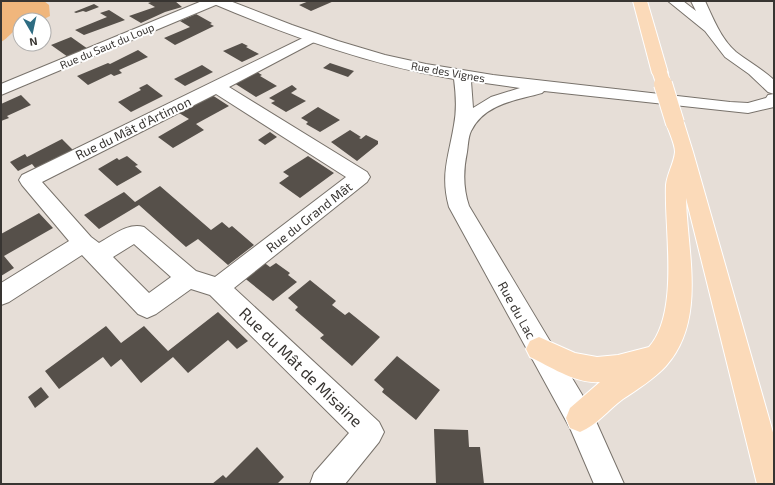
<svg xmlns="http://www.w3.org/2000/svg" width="775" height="485" viewBox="0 0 775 485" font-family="'Exo 2',sans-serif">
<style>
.green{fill:#f0b67c}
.building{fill:#56504a}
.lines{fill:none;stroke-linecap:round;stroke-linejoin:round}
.street-casing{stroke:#78726b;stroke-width:2}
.secondary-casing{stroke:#78726b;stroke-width:2}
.primary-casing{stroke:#fff;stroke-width:2}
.street{fill:#fff;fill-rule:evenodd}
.secondary{fill:#fff;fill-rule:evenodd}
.primary{fill:#fbdab9;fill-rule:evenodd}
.primary-bridge-far1-casing{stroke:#fff;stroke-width:16;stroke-linecap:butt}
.primary-bridge-casing{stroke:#fff;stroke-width:20;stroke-linecap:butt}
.primary-bridge-far1{stroke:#fbdab9;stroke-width:14}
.primary-bridge{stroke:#fbdab9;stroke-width:18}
.labels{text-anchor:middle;stroke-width:4;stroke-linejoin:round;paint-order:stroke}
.far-street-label{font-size:11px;fill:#383532;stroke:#fff}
.street-label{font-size:13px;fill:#383532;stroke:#fff}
.near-street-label{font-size:16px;fill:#383532;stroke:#fff}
</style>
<rect width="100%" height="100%" fill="#e6ded7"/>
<!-- green -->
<path class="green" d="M1,1H44L49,5L50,16L42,20H20V28C11,31 9,38 1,42Z"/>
<!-- building -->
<g class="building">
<path d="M154,1H175L182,7L165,12L141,23L129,16L155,7L148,3Z"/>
<path d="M309,1H334L311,11L299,5Z"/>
<path d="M94,4L99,7L86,12L83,11L76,13L74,12Z"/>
<path d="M109,10L125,20L84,35L75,30L107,17L100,13Z"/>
<path d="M196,14L212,23L210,24L214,26L175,45L164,38L190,27L180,21Z"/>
<path d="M71,37L88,49L68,57L51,45Z"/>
<path d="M242,43L248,46L246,47L259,54L242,62L223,51Z"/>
<path d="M138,50L148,57L119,70L122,73L114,76L111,74L88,85L77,76L108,63L110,64Z"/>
<path d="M330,63L354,71L348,77L323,68Z"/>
<path d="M202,65L213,72L185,86L174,79Z"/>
<path d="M257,72L262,75L260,76L277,86L256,97L234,83Z"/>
<path d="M147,84L163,96L131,112L118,102L141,90L139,88Z"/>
<path d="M292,85L297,89L291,93L306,101L286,112L271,103L275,101L269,98Z"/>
<path d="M21,95L31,105L7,116L9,118L1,121V104Z"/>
<path d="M212,95L229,106L196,124L204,130L173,148L158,137L189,119L179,113Z"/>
<path d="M318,107L340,120L320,132L306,124L308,122L301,118Z"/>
<path d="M350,130L361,137L359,138L361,139L366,135L378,141V144L357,161L331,142Z"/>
<path d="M270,132L277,137L265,145L258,140Z"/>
<path d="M62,139L74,151L37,170L32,164L18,171L10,162L25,154L27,157Z"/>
<path d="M127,156L138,165L135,166L142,172L117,186L98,169L117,158L119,160Z"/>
<path d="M308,156L334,173L300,198L279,183L289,176L283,172Z"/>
<path d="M160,186L211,230L222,222L229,228L232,226L254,245L228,265L198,239L186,247L139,205L99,229L84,215L124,192L135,202Z"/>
<path d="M39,213L53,228L4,256L14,268L1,276V254L2,253L1,234Z"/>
<path d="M262,261L270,267L276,263L290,273L288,275L297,282L273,301L242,276Z"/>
<path d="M310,280L336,301L332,305L345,315L349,312L380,337L352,366L320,338L324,335L295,310L298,307L288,298Z"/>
<path d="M218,312L248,341L237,349L228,340L188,373L173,357L141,383L121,359L111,367L103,357L59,389L45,371L106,326L121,343L144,326L168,351Z"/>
<path d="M397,356L440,390L416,420L382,392L384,389L374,380Z"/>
<path d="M41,387L49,397L35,408L28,397Z"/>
<path d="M434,429L468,430L469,447H480L484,484H436Z"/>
<path d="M257,447L284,477L277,484H212L223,475L226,478Z"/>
</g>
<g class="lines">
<defs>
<g id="street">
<path d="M202,1H220L218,4L1,95V84Z"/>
<path d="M311,34L316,35L318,38L316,41L229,87L367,172L370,177L367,182L234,288L379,422L384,432L379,442L345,484H310L314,473L349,433L210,295L191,289L156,314L147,318L138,314L82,255L9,302L1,305V283L69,241L22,185L19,180L22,175ZM216,94L346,177L215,277L196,271L144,227C128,222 112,236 99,243L91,237L42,182ZM134,244L171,277L149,293L113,257Z"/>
</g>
<g id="secondary">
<path d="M212,1H230L292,25L338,41L385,55L426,64L493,75L730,102L748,103L766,98L768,95L774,94V107L748,113L544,91L542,93C517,100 484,104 471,131C468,137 468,146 467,152C463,171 463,188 469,206L590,408L624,484H594L570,428L449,207C440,174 449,156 454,125C457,110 456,94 454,79C371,65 292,37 214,4ZM471,81L520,88L491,97L473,108Z"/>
<path d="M668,1H683L696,11L691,1H705C713,18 721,39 736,52C749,62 761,68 774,80V94L768,92L749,74L725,57L705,31Z"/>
</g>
<g id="primary">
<path d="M633,1H647L668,73L666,76L660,78L654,76L652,73Z"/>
<path d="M675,118L681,119L684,123L693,152L774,436V484H757L686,198C687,252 707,320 666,366C654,379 638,389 623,399C608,410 597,425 580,432L570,428L566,418L570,408L600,382C576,384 551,367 530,357L526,349L530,341L539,337L575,353L597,357L618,355L649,347C680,312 664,229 666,185C667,174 674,163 675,152C675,144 669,132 666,123L669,119Z"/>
</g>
</defs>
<!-- street casing -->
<use href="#street" class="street-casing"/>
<!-- secondary casing -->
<use href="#secondary" class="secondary-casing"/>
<!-- primary casing -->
<use href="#primary" class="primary-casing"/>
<!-- street -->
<use href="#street" class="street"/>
<!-- secondary -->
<use href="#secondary" class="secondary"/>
<!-- primary -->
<use href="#primary" class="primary"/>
<defs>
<path id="primary-bridge-far1" d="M660,73L664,85"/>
<path id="primary-bridge" d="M663,84L675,123"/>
</defs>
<!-- primary-bridge-far1 casing -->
<use href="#primary-bridge-far1" class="primary-bridge-far1-casing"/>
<!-- primary-bridge casing -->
<use href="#primary-bridge" class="primary-bridge-casing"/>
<!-- primary-bridge-far1 -->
<use href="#primary-bridge-far1" class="primary-bridge-far1"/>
<!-- primary-bridge -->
<use href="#primary-bridge" class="primary-bridge"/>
</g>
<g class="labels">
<!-- far-street labels -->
<g class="far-street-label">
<text transform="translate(107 46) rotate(-23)" y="4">Rue du Saut du Loup</text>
<text transform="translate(448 72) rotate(10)" y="4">Rue des Vignes</text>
</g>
<!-- street labels -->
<g class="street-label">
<text transform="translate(133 128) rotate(-26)" y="5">Rue du Mât d'Artimon</text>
<text transform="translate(309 217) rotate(-38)" y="5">Rue du Grand Mât</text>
<text transform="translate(517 310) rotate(61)" y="5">Rue du Lac</text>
</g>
<!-- near-street labels -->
<g class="near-street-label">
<text transform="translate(301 367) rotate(44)" y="6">Rue du Mât de Misaine</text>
</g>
</g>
<!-- border -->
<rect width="775" height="485" fill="none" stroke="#383532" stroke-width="4"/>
<!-- north arrow -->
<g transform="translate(32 32) rotate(171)"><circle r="19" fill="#ffffff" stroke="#afaead"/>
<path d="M0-3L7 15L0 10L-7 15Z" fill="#2e6c82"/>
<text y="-6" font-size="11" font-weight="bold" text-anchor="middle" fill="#383532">N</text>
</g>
</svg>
